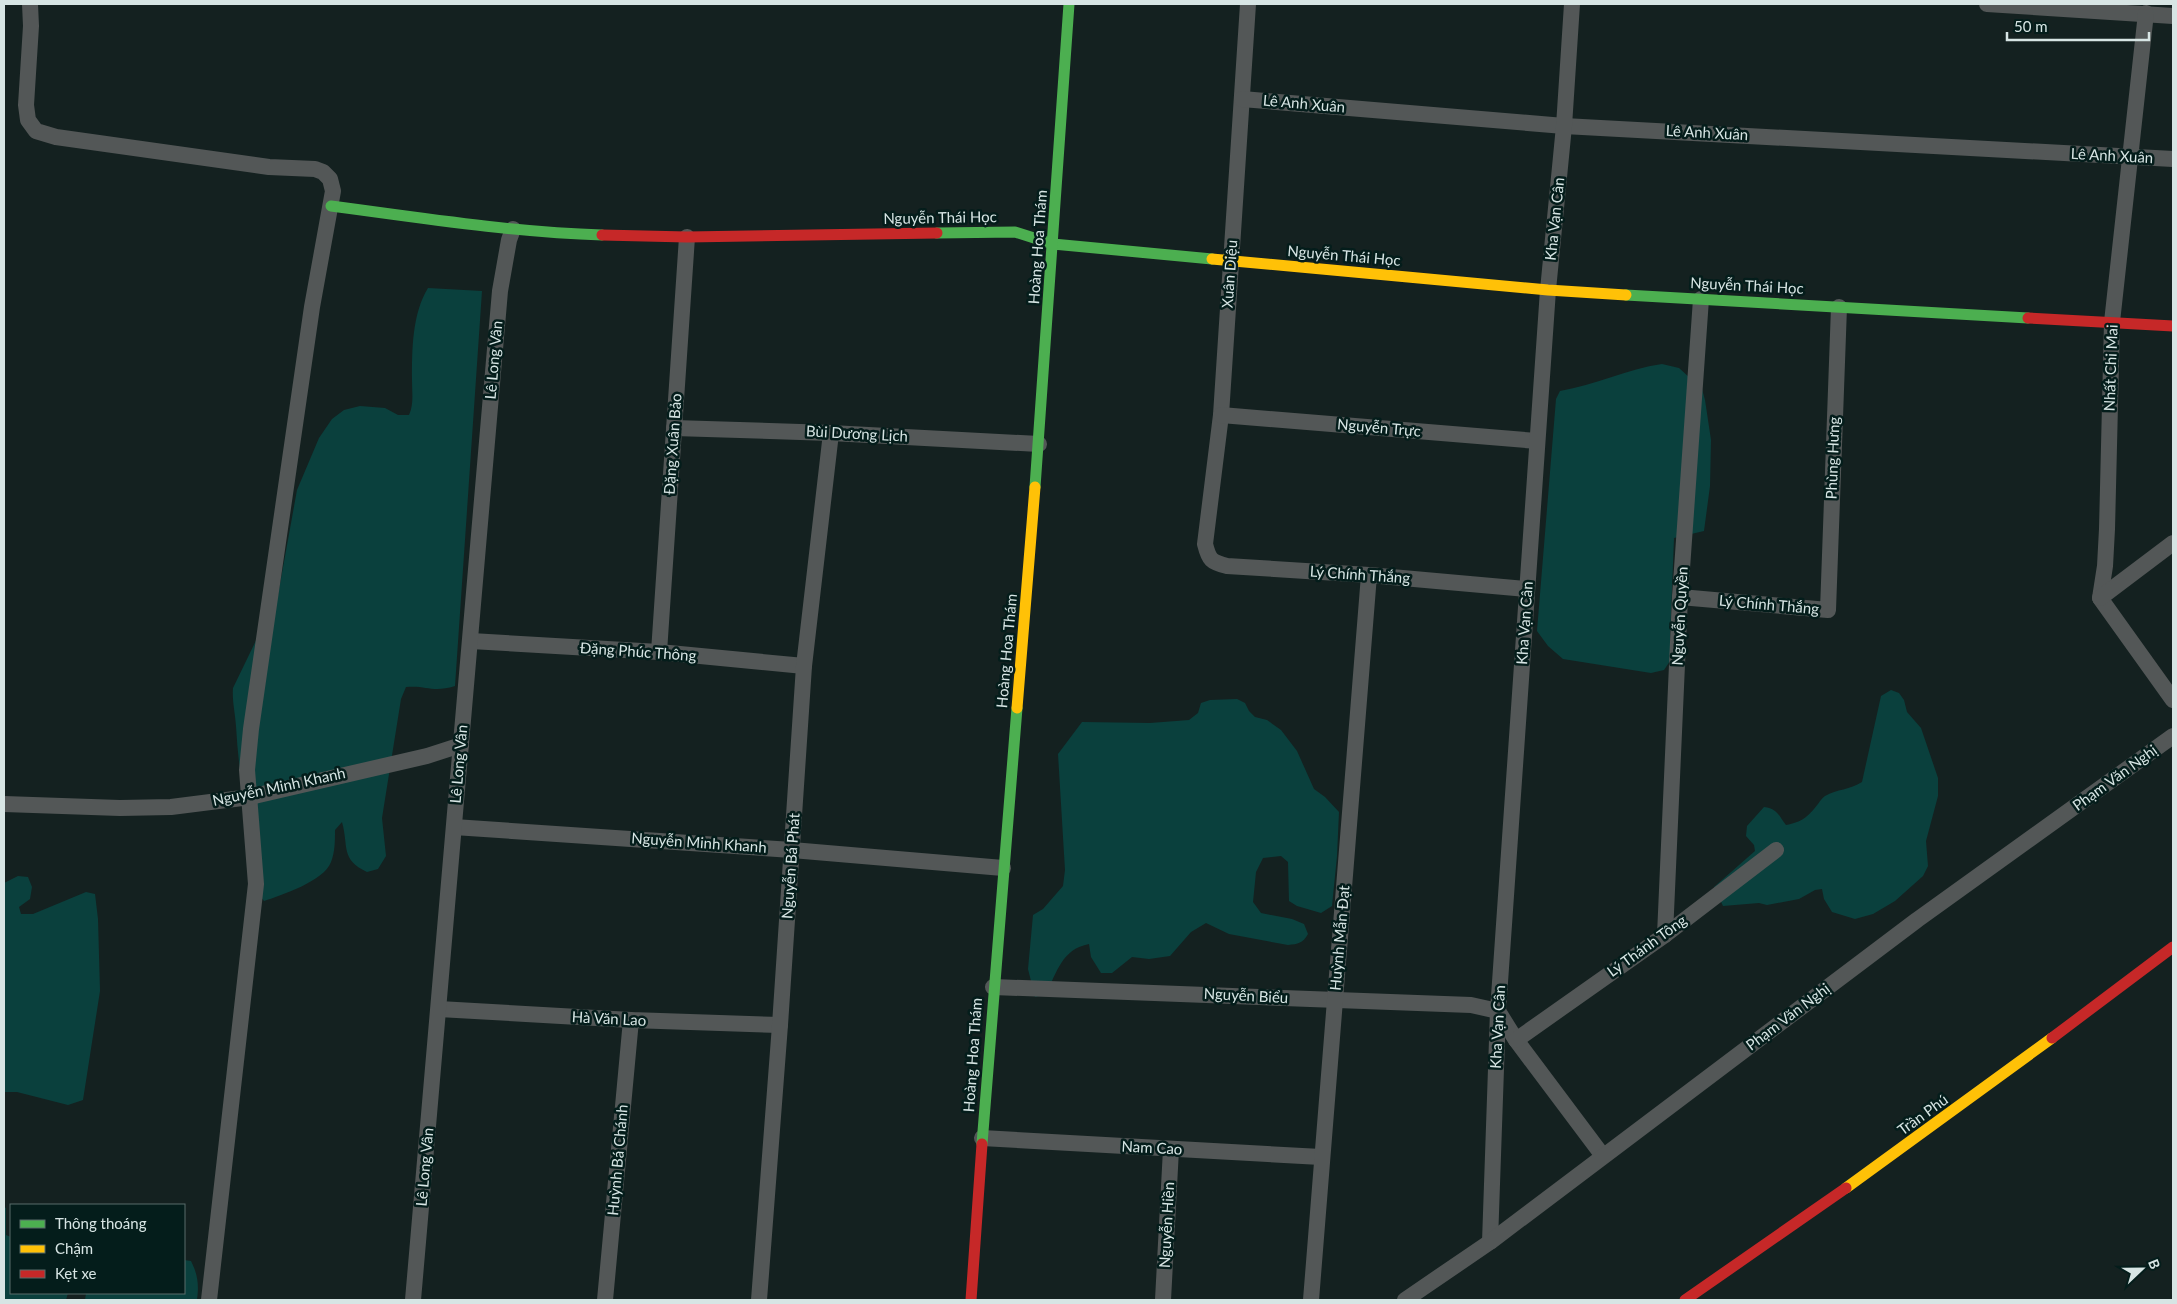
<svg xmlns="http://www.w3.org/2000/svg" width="2177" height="1304" viewBox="0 0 2177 1304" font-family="Lato,sans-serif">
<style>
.green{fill:#0a403d}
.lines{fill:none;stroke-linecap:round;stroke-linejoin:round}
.street{stroke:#535757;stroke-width:16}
.fast{stroke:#4caf50;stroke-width:11}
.slow{stroke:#ffc107;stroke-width:11}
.jam{stroke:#c62828;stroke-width:11}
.labels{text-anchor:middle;stroke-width:5;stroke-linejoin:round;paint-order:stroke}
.street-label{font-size:15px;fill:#d7e5e4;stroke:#041d1b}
</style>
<rect width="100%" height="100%" fill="#142120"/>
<!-- green -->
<g class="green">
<path d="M428,288L482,291L455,686C432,693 427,685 406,687L401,699L382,818L386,856L378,869L367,872C340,859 349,847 342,822L335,830C335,841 335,852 331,862C324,881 282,895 264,901L261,897C251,840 239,783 236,726C235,712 232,701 233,688L278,595L297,490L319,438L332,419L344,410L360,406L385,408L398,415H409C414,404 412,392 412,380C412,350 412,314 428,288Z"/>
<path d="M1662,364L1679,368L1702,389L1705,400L1711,440L1710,486L1704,531L1674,538L1670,640L1672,658L1664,670L1651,673L1563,659L1548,646L1537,631L1556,399L1560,391C1595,385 1627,369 1662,364Z"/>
<path d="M1891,690L1899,693L1904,700L1907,712L1921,728L1938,778V796L1926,841L1928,866L1923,876L1895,901L1873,914L1855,919L1832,912L1824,899L1822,889L1815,890L1799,899L1767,905L1759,903L1723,906L1714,887L1755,851L1754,845L1746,836L1747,826L1764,807C1778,809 1778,815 1786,825C1802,822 1808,817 1818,804C1820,801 1822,798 1825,796C1837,789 1850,790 1862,782L1881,696Z"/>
<path d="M1237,699L1245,703L1249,711L1255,717L1267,720L1281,730L1297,751L1314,789L1325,797L1339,812L1337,856L1332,906L1321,913L1297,906L1289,901L1288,862L1281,856L1263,858L1256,872L1253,902L1261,913L1292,919L1304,924L1308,934C1303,943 1298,944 1288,945L1229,934L1206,923L1191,932L1170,956L1149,959L1132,957L1112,973H1101L1091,957L1089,944C1062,949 1057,972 1046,994L1035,997L1028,969L1033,915L1043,909L1063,886L1065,870L1058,754L1082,722L1150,723L1189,720L1198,713L1201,703L1210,700Z"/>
<path d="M18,876L28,877L32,887L30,899L19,907L21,914H33L86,892L95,894L98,919L100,991L83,1100L68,1105L17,1092H4V883Z"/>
<path d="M4,1207L6,1208V1235L11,1237V1293H68L66,1300H4Z"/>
<path d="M184,1260L191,1261C198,1275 199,1285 197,1300H85L86,1293H184Z"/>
</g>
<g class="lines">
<!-- street -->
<g class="street">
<path d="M30,4L31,26L26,105L28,120L36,131L56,137L269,167L315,169L323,172L330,179L333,191L312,307L251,729L247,770L256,884L209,1300"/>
<path d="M1248,4L1221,415L1205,544C1209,560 1211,562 1227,566L1369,575L1527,589"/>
<path d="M1987,4L2173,16"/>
<path d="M2146,13L2112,322L2107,529L2105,566L2100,598L2173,700"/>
<path d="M1242,99L1564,126L2173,159"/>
<path d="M1221,415L1537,441"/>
<path d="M674,428L831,433L1039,444"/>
<path d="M1680,597L1828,610L1839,307"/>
<path d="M2100,598L2173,543"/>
<path d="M471,641L659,652L804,666"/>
<path d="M659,652L687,237"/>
<path d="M4,804L120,808L171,807L250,797L427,756L461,745"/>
<path d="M454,827L792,850L1003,868"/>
<path d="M1665,935L1680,597L1701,299"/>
<path d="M993,987L1471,1005L1498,1011L1516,1040L1603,1156"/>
<path d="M439,1009L631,1020L780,1025"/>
<path d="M1516,1040L1665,935L1776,850"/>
<path d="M982,1138L1321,1157"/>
<path d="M1490,1242L1498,1011L1548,290L1564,126L1572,4"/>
<path d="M413,1300L500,291L509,240L513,229"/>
<path d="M605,1300L631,1020"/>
<path d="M759,1300L780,1025L804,666L831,433"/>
<path d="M1163,1300L1171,1149"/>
<path d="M1311,1300L1369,575"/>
<path d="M1405,1300L1490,1242L1917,920L2173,736"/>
</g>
<!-- fast -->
<g class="fast">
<path d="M331,206C421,218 511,232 602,235"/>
<path d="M937,233L1015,232L1053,244L1212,259"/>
<path d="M1626,295L2028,318"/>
<path d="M1035,487L1069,4"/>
<path d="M982,1144L1017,708"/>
</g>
<!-- slow -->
<g class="slow">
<path d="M1212,259L1548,290L1626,295"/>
<path d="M1017,708L1035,487"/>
<path d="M1846,1188L2052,1038"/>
</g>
<!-- jam -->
<g class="jam">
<path d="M602,235L687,237L937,233"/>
<path d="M2028,318L2173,326"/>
<path d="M2052,1038L2173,947"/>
<path d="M971,1300L982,1144"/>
<path d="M1685,1300L1846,1188"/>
</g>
</g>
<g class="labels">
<!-- street labels -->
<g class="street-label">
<text transform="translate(1304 104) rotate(5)" y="5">Lê Anh Xuân</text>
<text transform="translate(1707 133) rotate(3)" y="5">Lê Anh Xuân</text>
<text transform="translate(2112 156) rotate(3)" y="5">Lê Anh Xuân</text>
<text transform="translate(940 218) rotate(-1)" y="5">Nguyễn Thái Học</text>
<text transform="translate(1555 219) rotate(-84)" y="5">Kha Vạn Cân</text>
<text transform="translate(1038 247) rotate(-86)" y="5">Hoàng Hoa Thám</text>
<text transform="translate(1344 256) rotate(5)" y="5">Nguyễn Thái Học</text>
<text transform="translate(1230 274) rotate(-86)" y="5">Xuân Diệu</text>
<text transform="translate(1747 286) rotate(3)" y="5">Nguyễn Thái Học</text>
<text transform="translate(494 360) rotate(-85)" y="5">Lê Long Vân</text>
<text transform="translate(2111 368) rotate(-88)" y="5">Nhất Chi Mai</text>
<text transform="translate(1379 428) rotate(5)" y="5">Nguyễn Trực</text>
<text transform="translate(857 434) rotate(3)" y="5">Bùi Dương Lịch</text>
<text transform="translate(673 444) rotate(-86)" y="5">Đặng Xuân Bảo</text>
<text transform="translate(1833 458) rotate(-88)" y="5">Phùng Hưng</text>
<text transform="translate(1360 575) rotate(4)" y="5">Lý Chính Thắng</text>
<text transform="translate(1769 605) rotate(5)" y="5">Lý Chính Thắng</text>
<text transform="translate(1680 616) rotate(-87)" y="5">Nguyễn Quyền</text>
<text transform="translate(1525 623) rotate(-86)" y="5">Kha Vạn Cân</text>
<text transform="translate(1007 651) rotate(-85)" y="5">Hoàng Hoa Thám</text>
<text transform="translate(638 652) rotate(4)" y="5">Đặng Phúc Thông</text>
<text transform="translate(459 764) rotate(-85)" y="5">Lê Long Vân</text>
<text transform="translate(2115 778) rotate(-36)" y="5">Phạm Văn Nghị</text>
<text transform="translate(279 787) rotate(-12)" y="5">Nguyễn Minh Khanh</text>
<text transform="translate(699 843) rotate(4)" y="5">Nguyễn Minh Khanh</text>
<text transform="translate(791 866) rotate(-86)" y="5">Nguyễn Bá Phát</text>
<text transform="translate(1340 938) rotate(-85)" y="5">Huỳnh Mẫn Đạt</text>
<text transform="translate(1647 946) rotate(-36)" y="5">Lý Thánh Tông</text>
<text transform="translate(1246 996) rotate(3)" y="5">Nguyễn Biểu</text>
<text transform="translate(1788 1017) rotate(-37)" y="5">Phạm Văn Nghị</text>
<text transform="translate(609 1019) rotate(3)" y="5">Hà Văn Lao</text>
<text transform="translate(1498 1027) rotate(-87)" y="5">Kha Vạn Cân</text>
<text transform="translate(973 1055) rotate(-86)" y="5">Hoàng Hoa Thám</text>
<text transform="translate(1923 1115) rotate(-36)" y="5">Trần Phú</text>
<text transform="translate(1152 1148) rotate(3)" y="5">Nam Cao</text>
<text transform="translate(618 1160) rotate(-85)" y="5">Huỳnh Bá Chánh</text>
<text transform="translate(425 1167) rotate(-85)" y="5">Lê Long Vân</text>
<text transform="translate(1167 1225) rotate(-87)" y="5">Nguyễn Hiền</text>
</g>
</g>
<!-- border -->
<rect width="2177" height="1304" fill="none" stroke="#d7e5e4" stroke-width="10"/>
<!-- legend -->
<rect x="10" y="1204" width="175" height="90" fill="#041d1b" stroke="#586d6b"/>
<rect x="20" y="1220" width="25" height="8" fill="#4caf50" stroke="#586d6b"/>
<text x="55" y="1229" font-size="15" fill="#d7e5e4">Thông thoáng</text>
<rect x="20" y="1245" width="25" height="8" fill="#ffc107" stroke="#586d6b"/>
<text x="55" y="1254" font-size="15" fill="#d7e5e4">Chậm</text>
<rect x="20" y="1270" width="25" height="8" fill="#c62828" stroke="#586d6b"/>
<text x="55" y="1279" font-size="15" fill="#d7e5e4">Kẹt xe</text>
<!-- north arrow -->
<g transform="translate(2142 1269) rotate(68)" stroke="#041d1b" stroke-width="4" paint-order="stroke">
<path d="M0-4L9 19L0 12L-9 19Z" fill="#d7e5e4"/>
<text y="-8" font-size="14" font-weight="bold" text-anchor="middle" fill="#d7e5e4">B</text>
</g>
<!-- scale -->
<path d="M2007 32v8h142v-8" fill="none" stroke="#d7e5e4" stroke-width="2.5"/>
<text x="2014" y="32" font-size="15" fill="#d7e5e4" stroke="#041d1b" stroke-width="4" paint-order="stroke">50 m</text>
</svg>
